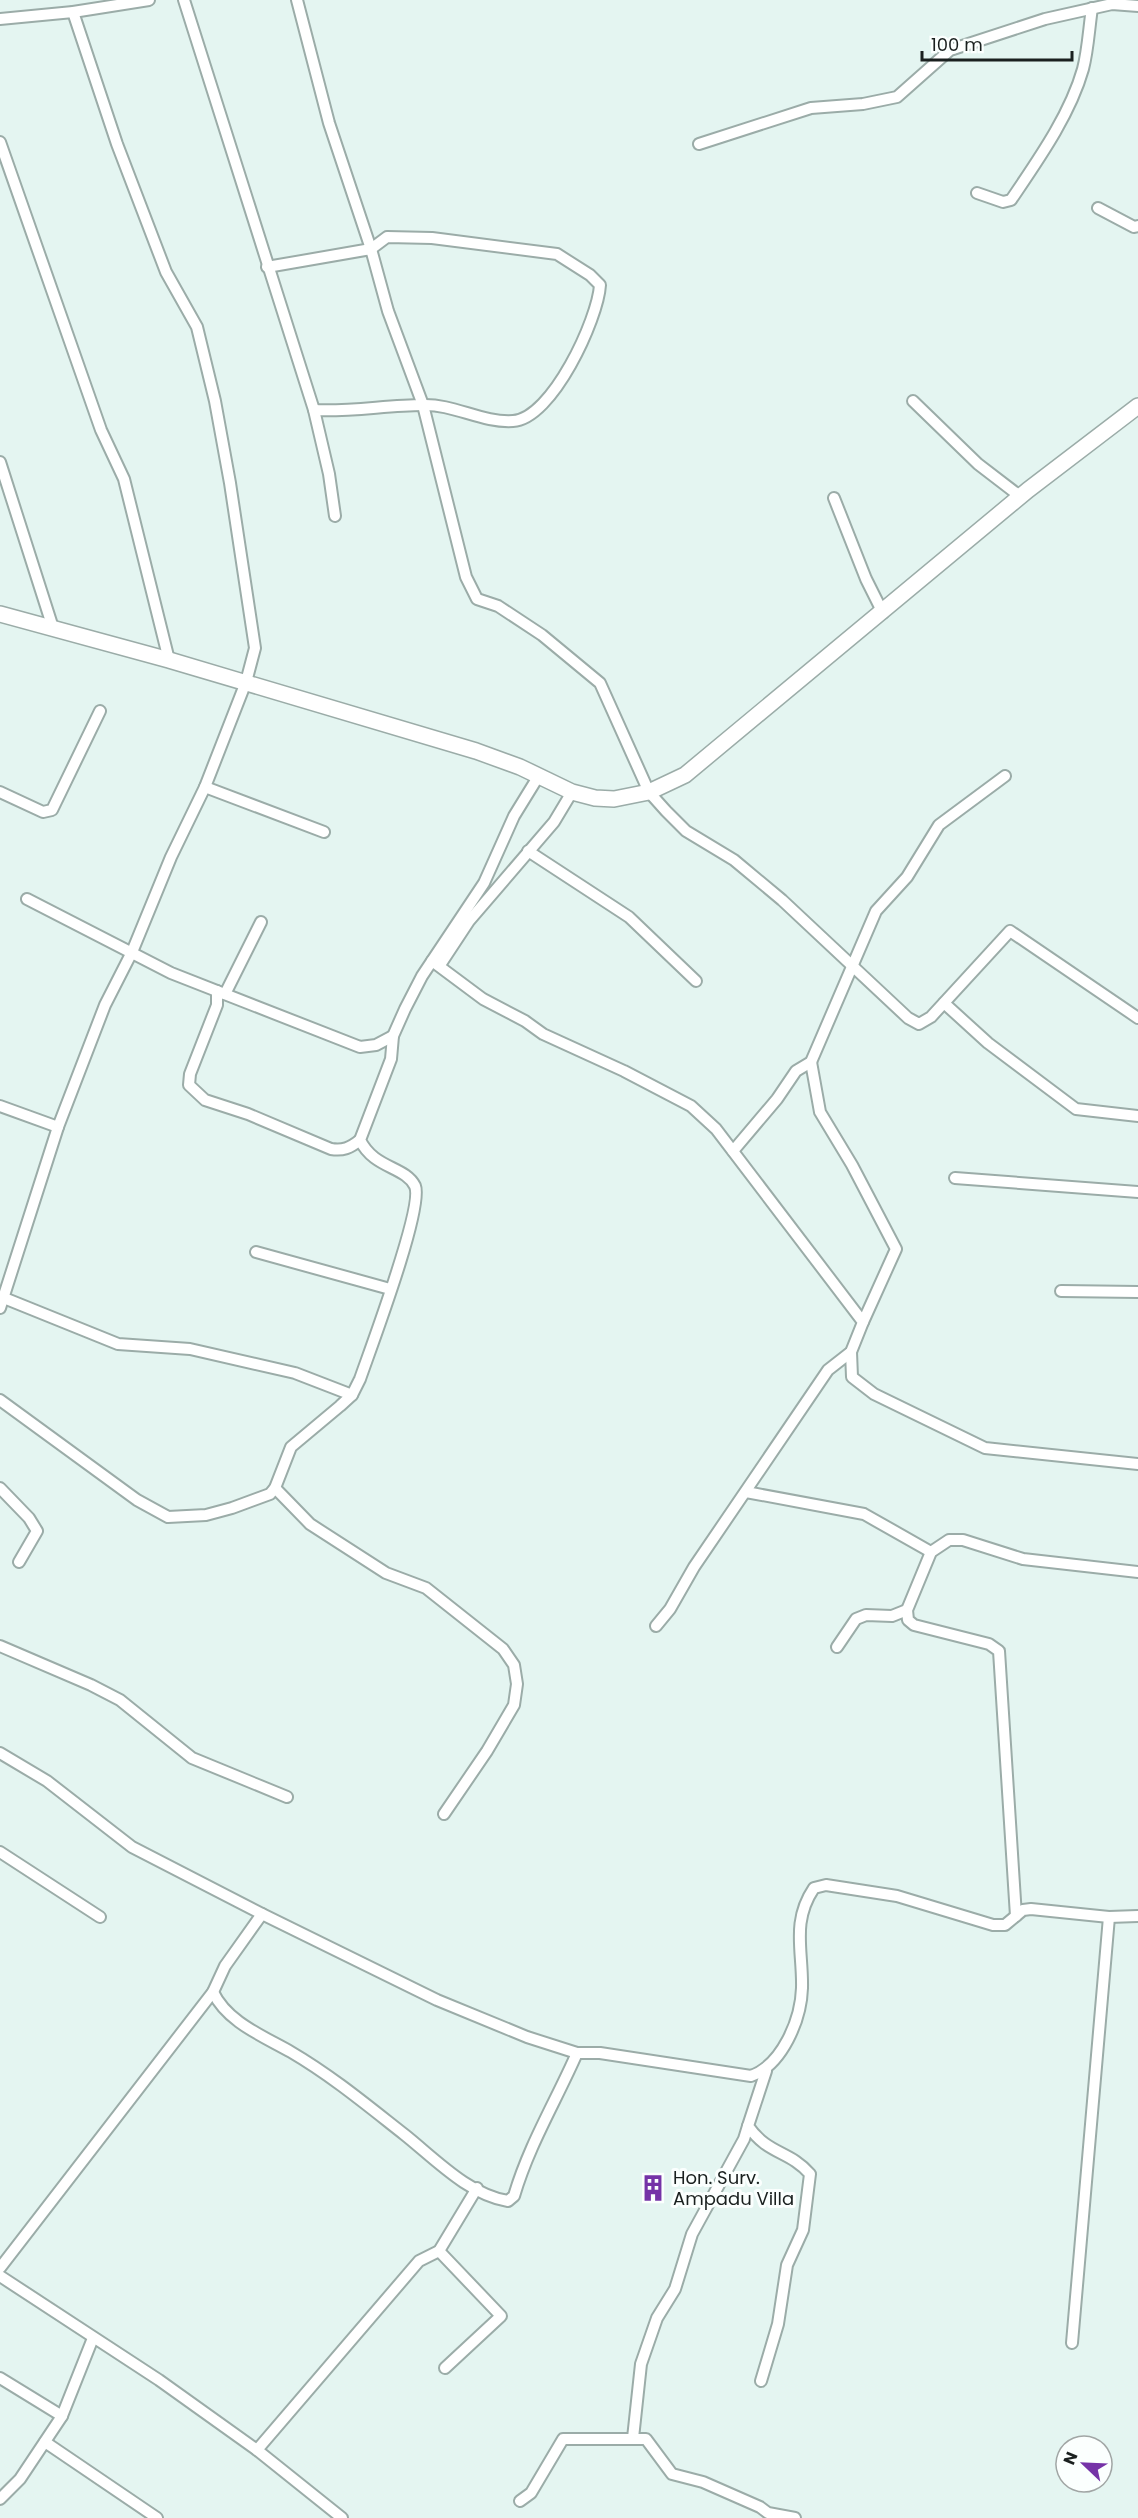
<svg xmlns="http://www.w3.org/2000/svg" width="1138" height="2518" viewBox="0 0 1138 2518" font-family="Poppins,sans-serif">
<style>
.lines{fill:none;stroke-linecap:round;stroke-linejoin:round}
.street-casing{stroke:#9baca8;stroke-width:14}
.secondary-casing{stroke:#9baca8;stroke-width:18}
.street{stroke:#fff;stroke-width:10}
.secondary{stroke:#fff;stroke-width:15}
.labels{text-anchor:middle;stroke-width:6;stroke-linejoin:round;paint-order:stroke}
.poi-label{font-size:18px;fill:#1a201f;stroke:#fbfffe;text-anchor:start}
</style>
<rect width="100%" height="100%" fill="#e4f5f1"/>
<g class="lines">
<defs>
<g id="street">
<path d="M184,0L314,410L329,474L335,516"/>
<path d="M297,0L329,123L371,249L388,311L423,405L466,577L477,599L498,606L542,635L600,683L649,792L666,811L686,831L734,860L782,900L908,1018L919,1024L931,1017L1010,931L1138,1018"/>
<path d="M0,19L73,12L149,0"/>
<path d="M0,142L101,430L124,479L169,660"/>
<path d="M699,144L811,108L863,104L897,97L950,50L1045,19L1112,4L1138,6"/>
<path d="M977,193L1003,202L1011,200C1038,160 1070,115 1083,69C1088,50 1089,28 1092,8"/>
<path d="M1098,208L1134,227L1138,226"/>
<path d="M267,267L371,249L387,237L432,238L557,254L590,275L600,285C598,319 552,419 513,421C482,423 454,404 423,405C387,405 351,412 314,410"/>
<path d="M913,401L978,464L1021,497"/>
<path d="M0,462L53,628"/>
<path d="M834,498L866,579L883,613"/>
<path d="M205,787L324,832"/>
<path d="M0,792L43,812L52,810L100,711"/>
<path d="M528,851L629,917L696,981"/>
<path d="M27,899L171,973L360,1047L376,1045L393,1036"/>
<path d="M432,961L483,999L525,1021L543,1034L624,1071L691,1106L716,1129L863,1322L851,1352L828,1370L694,1567L670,1609L656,1626"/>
<path d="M440,965L469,921L554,822L572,792"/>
<path d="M217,991V1005L190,1074L189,1085L205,1100L248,1114L331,1149C343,1151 350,1148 360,1140"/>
<path d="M225,994L261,922"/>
<path d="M944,1003L988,1043L1076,1109L1138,1116"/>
<path d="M811,1062L820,1112L852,1165L896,1249L863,1322"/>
<path d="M0,1106L58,1127"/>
<path d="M733,1151L777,1099L796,1071L811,1062L876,911L907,877L939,825L1005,776"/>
<path d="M955,1178L1138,1192"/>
<path d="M256,1252L390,1289"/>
<path d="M1061,1291L1138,1292"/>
<path d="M4,1298L118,1344L190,1349L295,1373L352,1395"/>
<path d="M0,1308L58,1127L105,1005L132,952L171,857L205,787L246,682L255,648L230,483L215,401L197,327L166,272L117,144L73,12"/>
<path d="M851,1352L852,1377L874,1394L985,1448L1138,1464"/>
<path d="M0,1400L137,1500L168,1517L206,1515L232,1508L270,1494L275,1488L291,1447L340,1406L352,1395L360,1379C370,1350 424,1207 415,1186C405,1166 374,1169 360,1140L391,1059L393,1036L405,1009L422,976L484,883L514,816L538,777"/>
<path d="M0,1488L29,1518L37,1531L19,1562"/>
<path d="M275,1488L310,1524L386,1573L426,1588L503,1649L514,1665L517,1684L514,1705L487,1751L444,1814"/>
<path d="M746,1492L864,1514L931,1552"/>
<path d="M0,1646L91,1685L120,1700L192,1758L287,1797"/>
<path d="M837,1647L856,1619L866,1615L892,1616L907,1610"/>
<path d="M0,1753L47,1781L132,1847L262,1914L437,2000L527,2037L577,2053H600L751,2076C782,2065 801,2020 802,1988C803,1951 791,1922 814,1888L826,1885L897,1896L993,1925H1005L1023,1910L1031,1909L1109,1917L1138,1916"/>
<path d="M0,1852L100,1917"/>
<path d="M1016,1916L999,1651L989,1644L914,1625L908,1620L907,1610L931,1552L949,1540H963L1023,1559L1138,1572"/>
<path d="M213,1992C227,2022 263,2036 291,2052C332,2076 368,2106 405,2135C435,2159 469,2195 508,2201L514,2196C529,2145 556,2101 577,2053"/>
<path d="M439,2251L501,2316L445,2368"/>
<path d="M0,2268L213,1992L225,1966L262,1914"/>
<path d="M0,2276L159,2380L257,2450L342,2518"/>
<path d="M1072,2343L1109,1917"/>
<path d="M0,2378L62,2416"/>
<path d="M761,2381L778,2324L787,2265L803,2230L810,2174C789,2150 768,2155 748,2126L766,2071"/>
<path d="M633,2438L641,2364L657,2318L675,2289L692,2234L744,2139L748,2126"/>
<path d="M45,2442L157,2518"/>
<path d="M257,2450L419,2261L439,2251L477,2188"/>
<path d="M0,2499L20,2479L62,2416L93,2338"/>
<path d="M520,2501L531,2493L563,2439H646L672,2474L703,2482L760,2507L768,2513L795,2518"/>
</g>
<path id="secondary" d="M0,614L169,660L476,751L520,767L572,792L595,798L614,799L649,792L685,775L1028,490L1138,406"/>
</defs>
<!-- street casing -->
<use href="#street" class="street-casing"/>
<!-- secondary casing -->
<use href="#secondary" class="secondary-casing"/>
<!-- street -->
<use href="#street" class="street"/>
<!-- secondary -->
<use href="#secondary" class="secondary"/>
</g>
<!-- icons -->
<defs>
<symbol id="building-bare" viewBox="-9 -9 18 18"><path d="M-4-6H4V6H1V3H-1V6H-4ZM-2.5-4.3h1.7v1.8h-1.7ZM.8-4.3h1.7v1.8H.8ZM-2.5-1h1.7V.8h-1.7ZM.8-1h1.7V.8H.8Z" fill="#7533a7" stroke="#fbfffe" stroke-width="2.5" paint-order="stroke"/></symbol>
</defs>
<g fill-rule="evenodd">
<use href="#building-bare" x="634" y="2169" width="38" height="38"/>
</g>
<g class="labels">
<!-- poi labels -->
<g class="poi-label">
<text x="673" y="2184">Hon. Surv.<tspan x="673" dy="21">Ampadu Villa</tspan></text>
</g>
</g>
<!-- north arrow -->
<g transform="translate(1084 2464) rotate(293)"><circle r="28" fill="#fbfffe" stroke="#a1a6a5" stroke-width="1.5"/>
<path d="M0-4.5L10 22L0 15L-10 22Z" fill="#7533a7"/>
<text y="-9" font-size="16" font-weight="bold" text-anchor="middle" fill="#1a201f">N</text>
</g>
<!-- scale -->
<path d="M922 51v9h150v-9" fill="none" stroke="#1a201f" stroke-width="3"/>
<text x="931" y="51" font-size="18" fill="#1a201f" stroke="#fbfffe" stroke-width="4.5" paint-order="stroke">100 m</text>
</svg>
